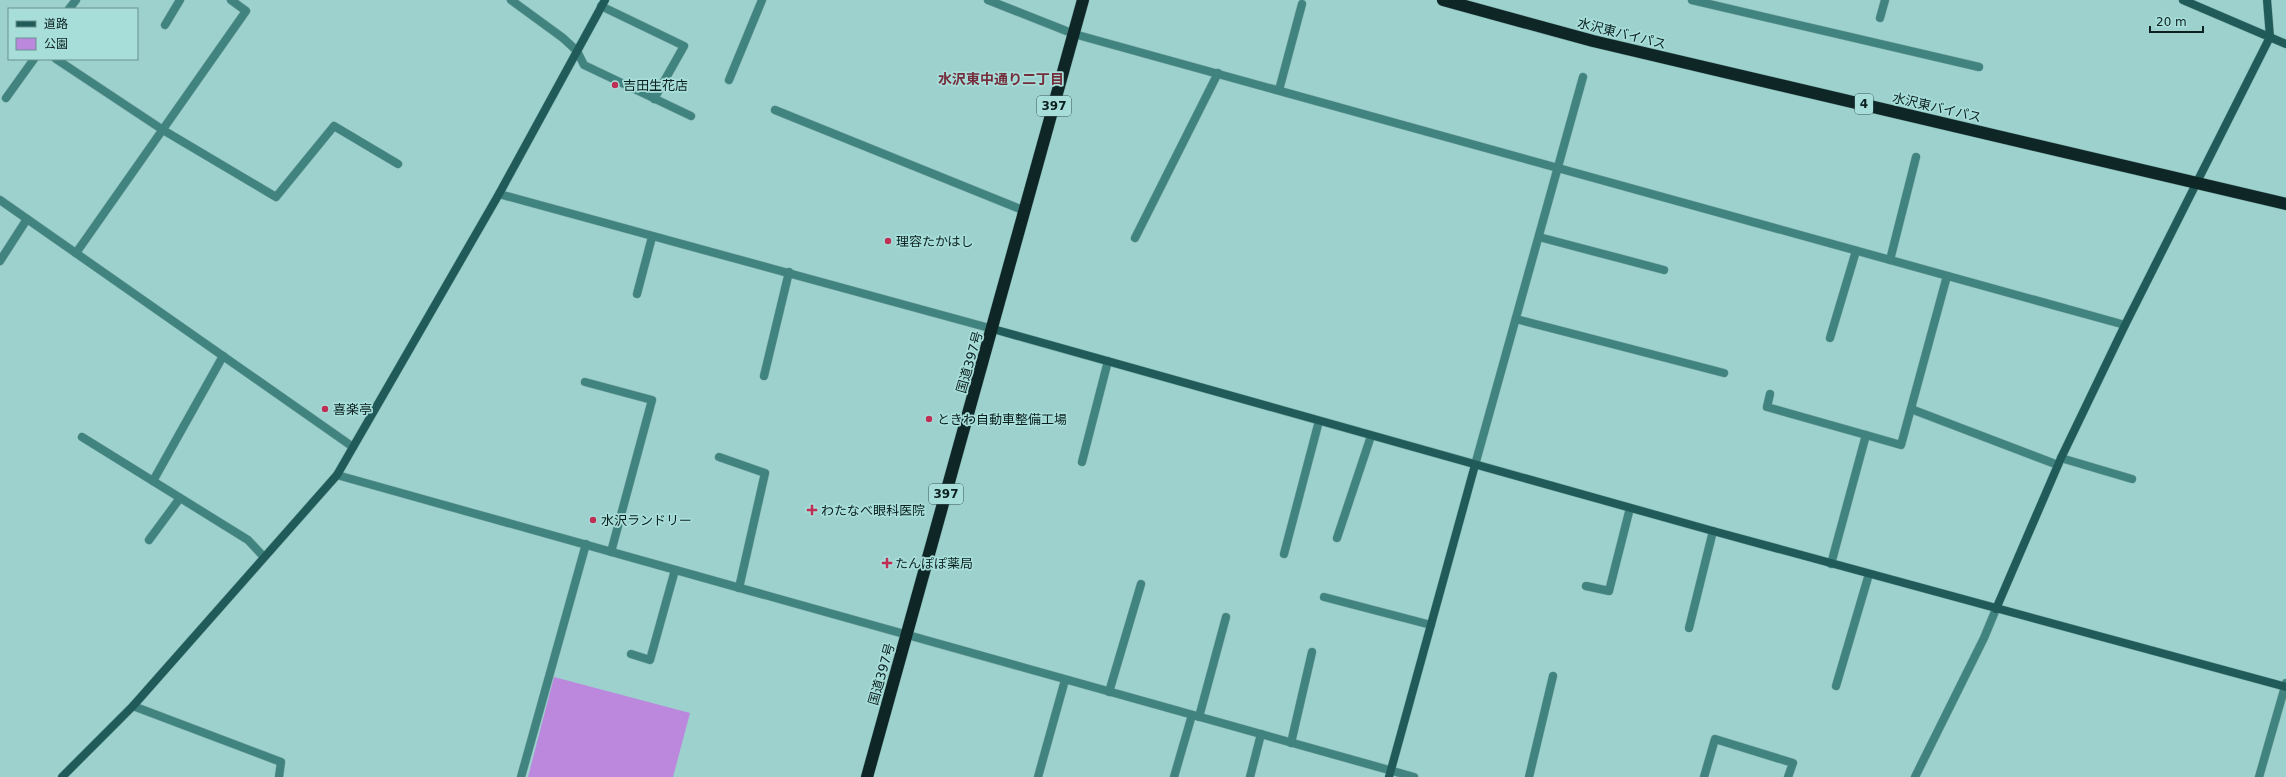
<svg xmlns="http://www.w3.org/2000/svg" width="2286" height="777" viewBox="0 0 2286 777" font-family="'DejaVu Sans','Noto Sans JP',sans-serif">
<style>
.green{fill:#bc88de}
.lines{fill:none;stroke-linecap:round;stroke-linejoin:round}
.street-casing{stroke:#7faeaa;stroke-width:9}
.secondary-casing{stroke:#7faeaa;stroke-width:9}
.highway-casing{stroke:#7faeaa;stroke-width:13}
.street{stroke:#41837f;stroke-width:8}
.secondary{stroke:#205b59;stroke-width:8}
.highway{stroke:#0e2625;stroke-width:12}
.poi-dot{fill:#bf2f54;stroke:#a8deda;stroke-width:1.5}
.labels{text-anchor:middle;stroke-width:3.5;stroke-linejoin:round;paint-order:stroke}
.shield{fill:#a8deda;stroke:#3a5957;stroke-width:1}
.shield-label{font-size:12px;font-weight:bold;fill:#0b201f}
.street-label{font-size:13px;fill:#0b201f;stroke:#a8deda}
.poi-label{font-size:13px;fill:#0b201f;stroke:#a8deda;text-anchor:start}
.neighbourhood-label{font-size:14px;font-weight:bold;fill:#752e3b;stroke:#a8deda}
</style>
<rect width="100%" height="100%" fill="#9cd1cd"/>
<!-- green -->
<path class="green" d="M554,677L690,713L673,777H528Z"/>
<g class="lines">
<defs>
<g id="street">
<path d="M511,0L563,38L577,51L584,65L691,116"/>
<path d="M988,0L1074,34L2125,325"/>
<path d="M1692,0L1979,67"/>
<path d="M601,6L684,46L654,99"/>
<path d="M69,9L76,0"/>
<path d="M1880,18L1885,0"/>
<path d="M165,25L180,0"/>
<path d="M56,59L163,130L276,197L334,126L398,164"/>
<path d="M729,80L762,0"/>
<path d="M1279,90L1302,4"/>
<path d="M6,98L34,59"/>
<path d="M775,110L1025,211"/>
<path d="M499,194L993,329"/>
<path d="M0,200L353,447"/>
<path d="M1539,237L1664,270"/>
<path d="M1135,238L1218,73"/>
<path d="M76,253L246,11L231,0"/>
<path d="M1890,260L1916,157"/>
<path d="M0,261L27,219"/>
<path d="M637,294L652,237"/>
<path d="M1516,319L1724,373"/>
<path d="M1830,338L1856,251"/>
<path d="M764,376L789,272"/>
<path d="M585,382L652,400L611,552"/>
<path d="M1770,394L1767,407L1866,435"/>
<path d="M1911,409L2058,465"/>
<path d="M82,437L248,540L263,556"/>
<path d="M719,457L765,473L739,588"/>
<path d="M2061,458L2132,479"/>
<path d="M1082,462L1108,361"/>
<path d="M1475,465L1583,77"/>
<path d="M337,475L1414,777"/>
<path d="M153,481L223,356"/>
<path d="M1337,538L1371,436"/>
<path d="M149,540L180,498"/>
<path d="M1284,554L1319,421"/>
<path d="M1831,564L1866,435L1901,445L1947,276"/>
<path d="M1586,586L1609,591L1630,508"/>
<path d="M1324,597L1431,625"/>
<path d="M1689,628L1713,531"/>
<path d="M631,654L650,660L675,570"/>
<path d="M1836,686L1869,574"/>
<path d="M1109,692L1141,584"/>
<path d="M133,706L281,762L279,777"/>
<path d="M1199,717L1226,617"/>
<path d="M1291,743L1312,652"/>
<path d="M521,777L586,544"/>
<path d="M1038,777L1065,680"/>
<path d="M1174,777L1192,715"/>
<path d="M1250,777L1261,734"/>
<path d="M1529,777L1553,676"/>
<path d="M1704,777L1715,739L1793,763L1788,777"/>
<path d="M1915,777L1984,638L1996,609"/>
<path d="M2259,777L2286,683"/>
</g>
<g id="secondary">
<path d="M2183,0L2286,44"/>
<path d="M993,329L1713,531L2286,687"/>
<path d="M1996,609L2061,458L2125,325L2270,37L2267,0"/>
<path d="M62,777L133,706L337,475L499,194L605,0"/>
<path d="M1389,777L1475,465"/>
</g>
<g id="highway">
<path d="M1443,0L1593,41L2286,204"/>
<path d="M867,777L1083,0"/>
</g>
</defs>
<!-- street casing -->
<use href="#street" class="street-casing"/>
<!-- secondary casing -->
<use href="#secondary" class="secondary-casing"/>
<!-- highway casing -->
<use href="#highway" class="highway-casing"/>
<!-- street -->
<use href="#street" class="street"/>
<!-- secondary -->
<use href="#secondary" class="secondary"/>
<!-- highway -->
<use href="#highway" class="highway"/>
</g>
<!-- markers -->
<g class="poi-dot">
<circle cx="615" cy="85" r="4"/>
<circle cx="888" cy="241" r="4"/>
<circle cx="325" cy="409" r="4"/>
<circle cx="929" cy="419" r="4"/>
<path d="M810 504h4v4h4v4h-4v4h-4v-4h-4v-4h4z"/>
<circle cx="593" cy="520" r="4"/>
<path d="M885 557h4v4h4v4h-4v4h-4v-4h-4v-4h4z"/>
</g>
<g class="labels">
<!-- shield labels -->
<g class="shield">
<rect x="1855" y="94" width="18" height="20" rx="3"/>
<rect x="1037" y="96" width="34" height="20" rx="3"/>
<rect x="929" y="484" width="34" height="20" rx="3"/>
</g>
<g class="shield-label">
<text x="1864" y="108">4</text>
<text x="1054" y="110">397</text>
<text x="946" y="498">397</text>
</g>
<!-- street labels -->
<g class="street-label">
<text transform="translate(1622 33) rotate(14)" y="5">水沢東バイパス</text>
<text transform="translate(1937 107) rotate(13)" y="5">水沢東バイパス</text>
<text transform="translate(969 362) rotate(-74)" y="5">国道397号</text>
<text transform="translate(881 674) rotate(-74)" y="5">国道397号</text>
</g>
<!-- poi labels -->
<g class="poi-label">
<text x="623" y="90">吉田生花店</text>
<text x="896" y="246">理容たかはし</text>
<text x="333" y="414">喜楽亭</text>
<text x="937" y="424">ときわ自動車整備工場</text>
<text x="821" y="515">わたなべ眼科医院</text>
<text x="601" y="525">水沢ランドリー</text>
<text x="895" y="568">たんぽぽ薬局</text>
</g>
<!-- neighbourhood labels -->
<g class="neighbourhood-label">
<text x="1001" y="84">水沢東中通り二丁目</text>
</g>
</g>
<!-- legend -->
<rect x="8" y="8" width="130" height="52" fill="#a8deda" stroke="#69928f"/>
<rect x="16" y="21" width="20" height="6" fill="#205b59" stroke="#69928f"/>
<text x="44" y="28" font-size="12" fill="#0b201f">道路</text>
<rect x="16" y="38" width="20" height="12" fill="#bc88de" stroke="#69928f"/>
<text x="44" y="48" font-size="12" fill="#0b201f">公園</text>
<!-- scale -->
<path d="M2150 26v6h53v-6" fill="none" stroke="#0b201f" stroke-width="2"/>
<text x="2156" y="26" font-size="12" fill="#0b201f" stroke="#a8deda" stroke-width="3" paint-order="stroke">20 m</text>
</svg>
